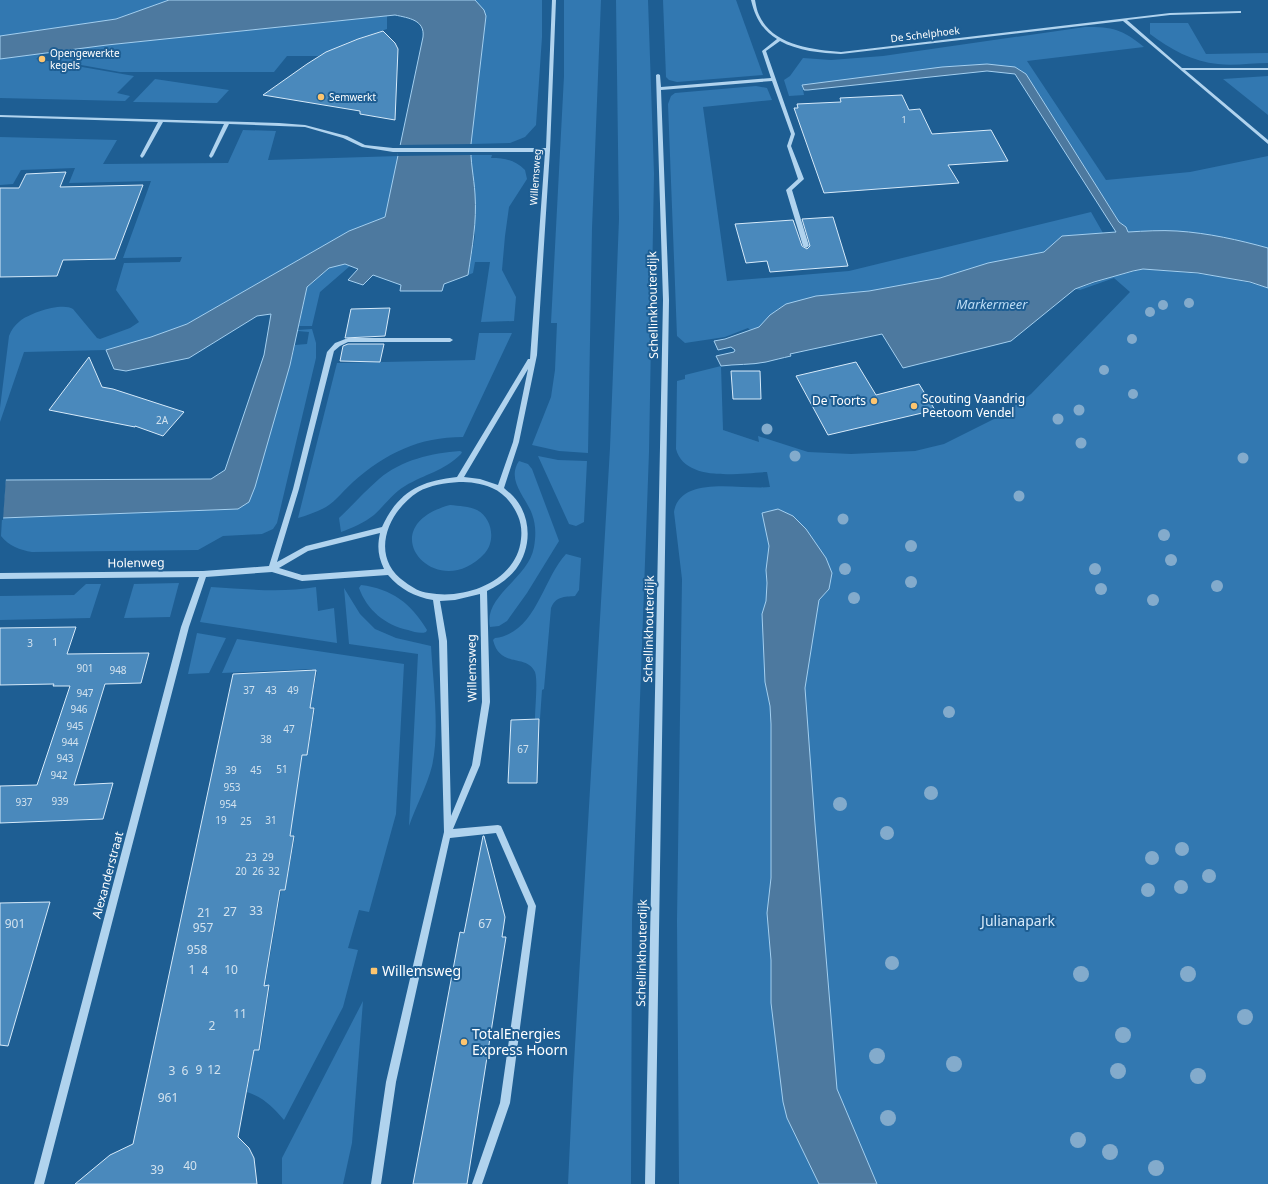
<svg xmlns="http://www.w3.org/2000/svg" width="1268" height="1184" viewBox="0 0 1268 1184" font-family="'Noto Sans',sans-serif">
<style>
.green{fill:#3278b1}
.water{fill:#4d799f;stroke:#a3cff0}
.pier{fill:#1e5e93}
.building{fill:#4a89bc;stroke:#d6eafa}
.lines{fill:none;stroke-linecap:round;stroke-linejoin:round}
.minor{fill:#b0d3ee;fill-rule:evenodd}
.tree{fill:#83abcc}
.poi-dot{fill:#fdc56f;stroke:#1e5e93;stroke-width:1.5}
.labels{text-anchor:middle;stroke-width:4;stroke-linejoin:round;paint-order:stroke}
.far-number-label{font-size:9px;fill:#d2e2ee}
.far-street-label{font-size:10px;fill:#fff;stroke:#1e5e93}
.far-poi-label{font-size:10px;fill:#fff;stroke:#1e5e93;text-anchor:start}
.number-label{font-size:10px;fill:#d2e2ee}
.street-label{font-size:12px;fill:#fff;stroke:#1e5e93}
.poi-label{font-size:12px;fill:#fff;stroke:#1e5e93;text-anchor:start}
.near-number-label{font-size:12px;fill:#d2e2ee}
.water-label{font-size:13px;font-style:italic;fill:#bcdcf5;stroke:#1e5e93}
.near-park-label{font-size:14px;fill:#d6eafa;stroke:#1e5e93}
.near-poi-label{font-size:14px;fill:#fff;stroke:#1e5e93;text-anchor:start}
</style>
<rect width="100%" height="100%" fill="#1e5e93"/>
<!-- green -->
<g class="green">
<path d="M0,0H169L116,19L0,36Z"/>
<path d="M475,0H542V37L536,125L525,137L510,143L471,144L486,16Z"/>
<path d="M564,0H601L592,228L588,453L559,451L532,445L551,397L555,370L557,323H551L564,76Z"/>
<path d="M616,0H648L654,174L649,452L632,919L631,1184H568L573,1080L610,448L619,219Z"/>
<path d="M663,0H736L763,75L677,82L669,80L666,77Z"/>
<path d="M387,16V29L349,42L318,56H287L274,72H120L59,61L64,56L44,53L36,59L134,76L117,93L130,96L125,101L0,98V59L107,45Z"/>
<path d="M1150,23H1188L1206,54L1268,53V63C1252,63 1234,66 1218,64C1193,62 1170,49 1150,34Z"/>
<path d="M1085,27C1113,27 1122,29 1144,47L1027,61L1106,180L1190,172L1268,156V248L1245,242L1163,230L1128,232L1126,227L1119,222L1026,74L1015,67L802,85L804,95L789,96L784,80L790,76L803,58L831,60L883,56Z"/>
<path d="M1268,76V115L1223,79Z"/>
<path d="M155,79L229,90L217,103L133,102Z"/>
<path d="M756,86L767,88L772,100L703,107L727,281L849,271L1091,212L1103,233L1062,236L1044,252L988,263L940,278L869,291L816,296L778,309L759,327L750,330L748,328L725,337L685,343L677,336L668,104L671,96L675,93Z"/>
<path d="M243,130L276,131L268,160L399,156L385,217L349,231L187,324L151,337L106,350L24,352L0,422V408L9,336C11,330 15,325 20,321C30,313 62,302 73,309L97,338L100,339L130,328L139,322L116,290L124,263L180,262L182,257L123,258L151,181L69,183L75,168L21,170L13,184L0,185V137L117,140L103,164L228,163Z"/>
<path d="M470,155H492L491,158C505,158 515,160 525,170L527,179L509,207L505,236L502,270L516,297L514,321L481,322L490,262H475L473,273L468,275L475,236V195Z"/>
<path d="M345,264L350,266L320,292L312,326H299L307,287L329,268Z"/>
<path d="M1143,269C1186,272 1227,275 1268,288V1184H679L677,921L682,579L674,512C680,474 741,490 770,487L767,472C740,473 685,483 676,449L677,381L685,379V375L721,366L723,430L759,442L758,436L808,452L851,454L915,451L944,444L1002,415L1031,394L1130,292L1114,278L1080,290L1076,289L1112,277Z"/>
<path d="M312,329L316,343V358L277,523L273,529L262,534L223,536L198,550L32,552C20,550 9,546 1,536L2,518L238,509L290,365L295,345L307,344L309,332L298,331V330Z"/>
<path d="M479,333H512L463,437C419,437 386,453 353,482C344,490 336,501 326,507C317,512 308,515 298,518L337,363L475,360Z"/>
<path d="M460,451L462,452L461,454C444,471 425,474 405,486C392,494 385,505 374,515C364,523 352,528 341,532L339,518C353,505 365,491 379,479C401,460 432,453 460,451Z"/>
<path d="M538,456L558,460L587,461L584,522L576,526L569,524Z"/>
<path d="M519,461L528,464L532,469L559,541L527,593L507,621L499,626L490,627C483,596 529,578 534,547C536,535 536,525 532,514C526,497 506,480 519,461Z"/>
<path d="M450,505C459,506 469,506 477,510C492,518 496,540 485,553C437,606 368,527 450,505Z"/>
<path d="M566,554L581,558L579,590L575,596C564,597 556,596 551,608L544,689L542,690L540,719H535C535,708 538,680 535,672C526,653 500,669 493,640L495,638C536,633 542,580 566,554Z"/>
<path d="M179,583L170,617L124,618L134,584Z"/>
<path d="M86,584H101L90,618L0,620V596L74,595Z"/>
<path d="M361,585C392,589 411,603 427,630L426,632C421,634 414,632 408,630C385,625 367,610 359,588Z"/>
<path d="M211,587C246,589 281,593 316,587L318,611L334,608L337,643L200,622Z"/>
<path d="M344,588L360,614L375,629L396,638L431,646C433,682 440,731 432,766C427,786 416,806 409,826L418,654L349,644Z"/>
<path d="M197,633L226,638L209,673L188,674Z"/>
<path d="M237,639L404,664L396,814L369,912L359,910L348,948L358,950L343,1007L284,1120C273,1107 264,1098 247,1092L254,1050H260L270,985H265L281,891H285L295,836L290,835L302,755H307L315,708L310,707L317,672L313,671L312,669L222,673Z"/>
<path d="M363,1001L352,1143L343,1184H282V1158Z"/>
</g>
<!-- water -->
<g class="water">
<path d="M169,0H475L484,10L486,16L471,144C470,161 474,177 475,194C477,222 472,248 468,275L444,284L442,291H400L401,285L373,275L363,285L348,280L358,269L345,264L329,268L307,287L290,365L255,487L249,502L238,509L2,518L5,480L211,479L225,470L264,355L271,314L257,316L189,358L126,371L114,369L106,350L151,337L187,324L349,231L385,217L423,37C425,20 409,18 395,15L107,45L0,59V36L116,19Z"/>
<path d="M987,64L1015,67L1026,74L1119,222L1126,227L1128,232C1145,231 1161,230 1177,231C1208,233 1239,240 1268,248V288L1250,282L1198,273L1143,269L1133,271L1094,282L1075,289L1011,341L903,368L882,334L790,354L791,356C782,358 774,360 766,362C752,365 735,364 721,366L716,356L734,352L735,350L731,347L718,350L714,341L725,339L759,327L770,315L786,304L816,296L869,291L940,278L988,263L1044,252L1062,236L1116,232L1015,74L987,71L808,90H804L802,85L942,67Z"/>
<path d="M778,509L793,516L806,529L826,558L832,573L829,589L819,600L805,688L815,824L837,1089L877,1184H819L787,1118L783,1102L771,1003V960L767,913L771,878V724L770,706L765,682L762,614L766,601L767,583L766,570L769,546L762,513Z"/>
</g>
<!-- pier -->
<g class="pier">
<path d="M473,144L472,155L397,156L399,145Z"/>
<path d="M6,478L3,520H2L0,518V484H3V480Z"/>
</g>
<!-- building -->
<g class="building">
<path d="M383,31L395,43L398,49L395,120L360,114V111L263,95L307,64L326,52L358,39Z"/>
<path d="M902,95L909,110L920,109L932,134L991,130L1008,161L948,165L959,183L824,193L794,108H798L797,104L841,102L840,98Z"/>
<path d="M66,172L60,187L143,185L115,259L63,260L57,276L0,277V188H19L26,174Z"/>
<path d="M833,217L848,266L770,272L767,261L746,263L735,224L793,220L802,246L807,249L810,246L802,219Z"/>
<path d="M390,308L385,336L345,338L351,309Z"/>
<path d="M348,344H384L380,362L340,361L343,346Z"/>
<path d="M89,357L102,387L113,389L184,412L163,436L135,426V427L49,410Z"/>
<path d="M856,362L876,395L919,384L935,410L828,435L796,376Z"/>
<path d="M731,371H760L761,399H733Z"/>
<path d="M76,627L67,654L149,653L141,683L105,684L74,785L113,783L103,819L0,823V786L37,785L70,686H53L54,684L0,685V628Z"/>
<path d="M316,670L310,708H314L307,755H302L290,836H294L285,890H280L264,986L269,985L259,1050H254L238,1137L249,1148L254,1158L257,1184H75L110,1155L133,1144L233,674Z"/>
<path d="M539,719L537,783H508L511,720Z"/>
<path d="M483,836H484L505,917L502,937H506L467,1184H413L460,932L464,933Z"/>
<path d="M50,902L8,1046L0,1045V903Z"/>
</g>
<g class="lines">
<!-- minor -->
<g class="minor">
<path d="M552,0H556L550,150L537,355L519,442L504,488C507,491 510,493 513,496C532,516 532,548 516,569C508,579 498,586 487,591L490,702L480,765L453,829L498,825L501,826L536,906L510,1103L482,1184H472L500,1103L528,906L496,833L450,838L396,1082L381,1184H371L386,1082L444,832L439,641L433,600C415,597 400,589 388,575L302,581L272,572L206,577L189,627L44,1184H34L181,627L199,577L0,579V573L203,571L269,566L293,489L327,352L335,343L348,338H450L453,340L450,342H348L340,346L334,351L299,489L277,562L306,546L382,527C398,492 420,481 457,477L528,359H530L545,152H393L362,147L343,138L305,127L229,124L213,156L211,158L209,156L224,124L163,122L144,156L142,158L140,156L158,122L0,117V115L279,123L305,125L347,136L365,145L393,148H546ZM528,369L513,442L498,485L480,479L464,477ZM459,482C470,482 481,483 492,488C504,493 513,504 518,516C521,523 522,531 521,539C517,581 466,600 429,593C420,592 413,588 405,582C369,557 387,512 418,492C430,485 445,483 459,482ZM380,533C377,547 378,556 384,569L302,575L279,568L308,551ZM480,594L482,702L472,765L451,816L447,641L440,601L455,600Z"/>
<path d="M751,0H755C756,5 757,11 759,15C773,46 812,49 841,52L1170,13L1241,11V13H1239L1170,15L1127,20L1182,68H1268V70H1185L1268,140V144L1123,21L841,54C821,53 798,51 780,41L766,51L795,134L791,146L804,179L792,190L809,246L806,248L803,246L786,190L798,179L787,146L791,134L772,81L661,90L669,300L655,1184H645L663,300L656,75L658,74L660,75L661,87L771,78L762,51L777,39C762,30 755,17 751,0Z"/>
</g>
</g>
<!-- trees -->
<g class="tree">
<circle cx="1189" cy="303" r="5"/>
<circle cx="1163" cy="305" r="5"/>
<circle cx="1150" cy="312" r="5"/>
<circle cx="1132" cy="339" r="5"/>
<circle cx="1104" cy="370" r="5"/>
<circle cx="1133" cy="394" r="5"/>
<circle cx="1079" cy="410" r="5.5"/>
<circle cx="1058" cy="419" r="5.5"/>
<circle cx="767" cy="429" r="5.5"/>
<circle cx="1081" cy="443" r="5.5"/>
<circle cx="795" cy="456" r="5.5"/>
<circle cx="1243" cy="458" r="5.5"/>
<circle cx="1019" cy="496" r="5.5"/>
<circle cx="843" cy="519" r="5.5"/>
<circle cx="1164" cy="535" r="6"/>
<circle cx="911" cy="546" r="6"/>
<circle cx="1171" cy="560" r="6"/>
<circle cx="845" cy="569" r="6"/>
<circle cx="1095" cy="569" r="6"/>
<circle cx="911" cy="582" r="6"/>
<circle cx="1217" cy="586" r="6"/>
<circle cx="1101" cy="589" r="6"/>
<circle cx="854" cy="598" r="6"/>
<circle cx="1153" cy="600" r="6"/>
<circle cx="949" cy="712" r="6"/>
<circle cx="931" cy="793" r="7"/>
<circle cx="840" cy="804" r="7"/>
<circle cx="887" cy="833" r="7"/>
<circle cx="1182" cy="849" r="7"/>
<circle cx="1152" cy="858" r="7"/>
<circle cx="1209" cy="876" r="7"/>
<circle cx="1181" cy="887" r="7"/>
<circle cx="1148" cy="890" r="7"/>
<circle cx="892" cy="963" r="7"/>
<circle cx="1081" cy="974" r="8"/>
<circle cx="1188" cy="974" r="8"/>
<circle cx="1245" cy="1017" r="8"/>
<circle cx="1123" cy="1035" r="8"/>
<circle cx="877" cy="1056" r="8"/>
<circle cx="954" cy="1064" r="8"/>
<circle cx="1118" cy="1071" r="8"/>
<circle cx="1198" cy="1076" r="8"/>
<circle cx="888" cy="1118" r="8"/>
<circle cx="1078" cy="1140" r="8"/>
<circle cx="1110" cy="1152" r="8"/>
<circle cx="1156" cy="1168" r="8"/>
</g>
<!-- markers -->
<g class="poi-dot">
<circle cx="42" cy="59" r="4"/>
<circle cx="321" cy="97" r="4"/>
<circle cx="874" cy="401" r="4"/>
<circle cx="914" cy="406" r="4"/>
<rect x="370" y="967" width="8" height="8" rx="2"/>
<circle cx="464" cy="1042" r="4"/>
</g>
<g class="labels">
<!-- far-number labels -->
<g class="far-number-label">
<text x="904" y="123">1</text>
</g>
<!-- far-street labels -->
<g class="far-street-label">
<text transform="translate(925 34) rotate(-7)" y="4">De Schelphoek</text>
<text transform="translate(535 177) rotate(-86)" y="4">Willemsweg</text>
</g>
<!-- far-poi labels -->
<g class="far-poi-label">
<text x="50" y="57">Opengewerkte<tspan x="50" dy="12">kegels</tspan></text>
<text x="329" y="101">Semwerkt</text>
</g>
<!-- number labels -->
<g class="number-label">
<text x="162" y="424">2A</text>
<text x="55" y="646">1</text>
<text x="30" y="647">3</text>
<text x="85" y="672">901</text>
<text x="118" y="674">948</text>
<text x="249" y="694">37</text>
<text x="271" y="694">43</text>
<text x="293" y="694">49</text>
<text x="85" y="697">947</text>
<text x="79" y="713">946</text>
<text x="75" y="730">945</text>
<text x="289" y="733">47</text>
<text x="266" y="743">38</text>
<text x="70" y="746">944</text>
<text x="523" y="753">67</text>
<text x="65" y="762">943</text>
<text x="282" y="773">51</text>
<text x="231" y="774">39</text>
<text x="256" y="774">45</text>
<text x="59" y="779">942</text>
<text x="232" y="791">953</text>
<text x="60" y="805">939</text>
<text x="24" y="806">937</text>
<text x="228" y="808">954</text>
<text x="221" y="824">19</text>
<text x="271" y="824">31</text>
<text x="246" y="825">25</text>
<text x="251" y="861">23</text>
<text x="268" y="861">29</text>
<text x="241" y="875">20</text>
<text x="258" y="875">26</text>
<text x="274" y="875">32</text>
</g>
<!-- street labels -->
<g class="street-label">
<text transform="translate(653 305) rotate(-91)" y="4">Schellinkhouterdijk</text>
<text transform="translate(136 563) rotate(-1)" y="4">Holenweg</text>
<text transform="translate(649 629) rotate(-89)" y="4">Schellinkhouterdijk</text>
<text transform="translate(472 668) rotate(-91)" y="4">Willemsweg</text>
<text transform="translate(108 875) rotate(-75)" y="4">Alexanderstraat</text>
<text transform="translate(642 953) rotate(-89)" y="4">Schellinkhouterdijk</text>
</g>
<!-- poi labels -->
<g class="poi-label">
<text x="922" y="403">Scouting Vaandrig<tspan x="922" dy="14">Peetoom Vendel</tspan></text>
<text x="866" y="405" text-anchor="end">De Toorts</text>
</g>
<!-- near-number labels -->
<g class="near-number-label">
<text x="256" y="915">33</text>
<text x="230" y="916">27</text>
<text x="204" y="917">21</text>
<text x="15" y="928">901</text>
<text x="485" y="928">67</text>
<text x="203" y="932">957</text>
<text x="197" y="954">958</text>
<text x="192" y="974">1</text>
<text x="231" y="974">10</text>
<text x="205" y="975">4</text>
<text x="240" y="1018">11</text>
<text x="212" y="1030">2</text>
<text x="199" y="1074">9</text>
<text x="214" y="1074">12</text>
<text x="172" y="1075">3</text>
<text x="185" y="1075">6</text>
<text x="168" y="1102">961</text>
<text x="190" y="1170">40</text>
<text x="157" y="1174">39</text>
</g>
<!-- water labels -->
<g class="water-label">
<text x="992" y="309">Markermeer</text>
</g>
<!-- near-park labels -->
<g class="near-park-label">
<text x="1018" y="926">Julianapark</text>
</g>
<!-- near-poi labels -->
<g class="near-poi-label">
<text x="382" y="976">Willemsweg</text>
<text x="472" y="1039">TotalEnergies<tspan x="472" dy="16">Express Hoorn</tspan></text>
</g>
</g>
</svg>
